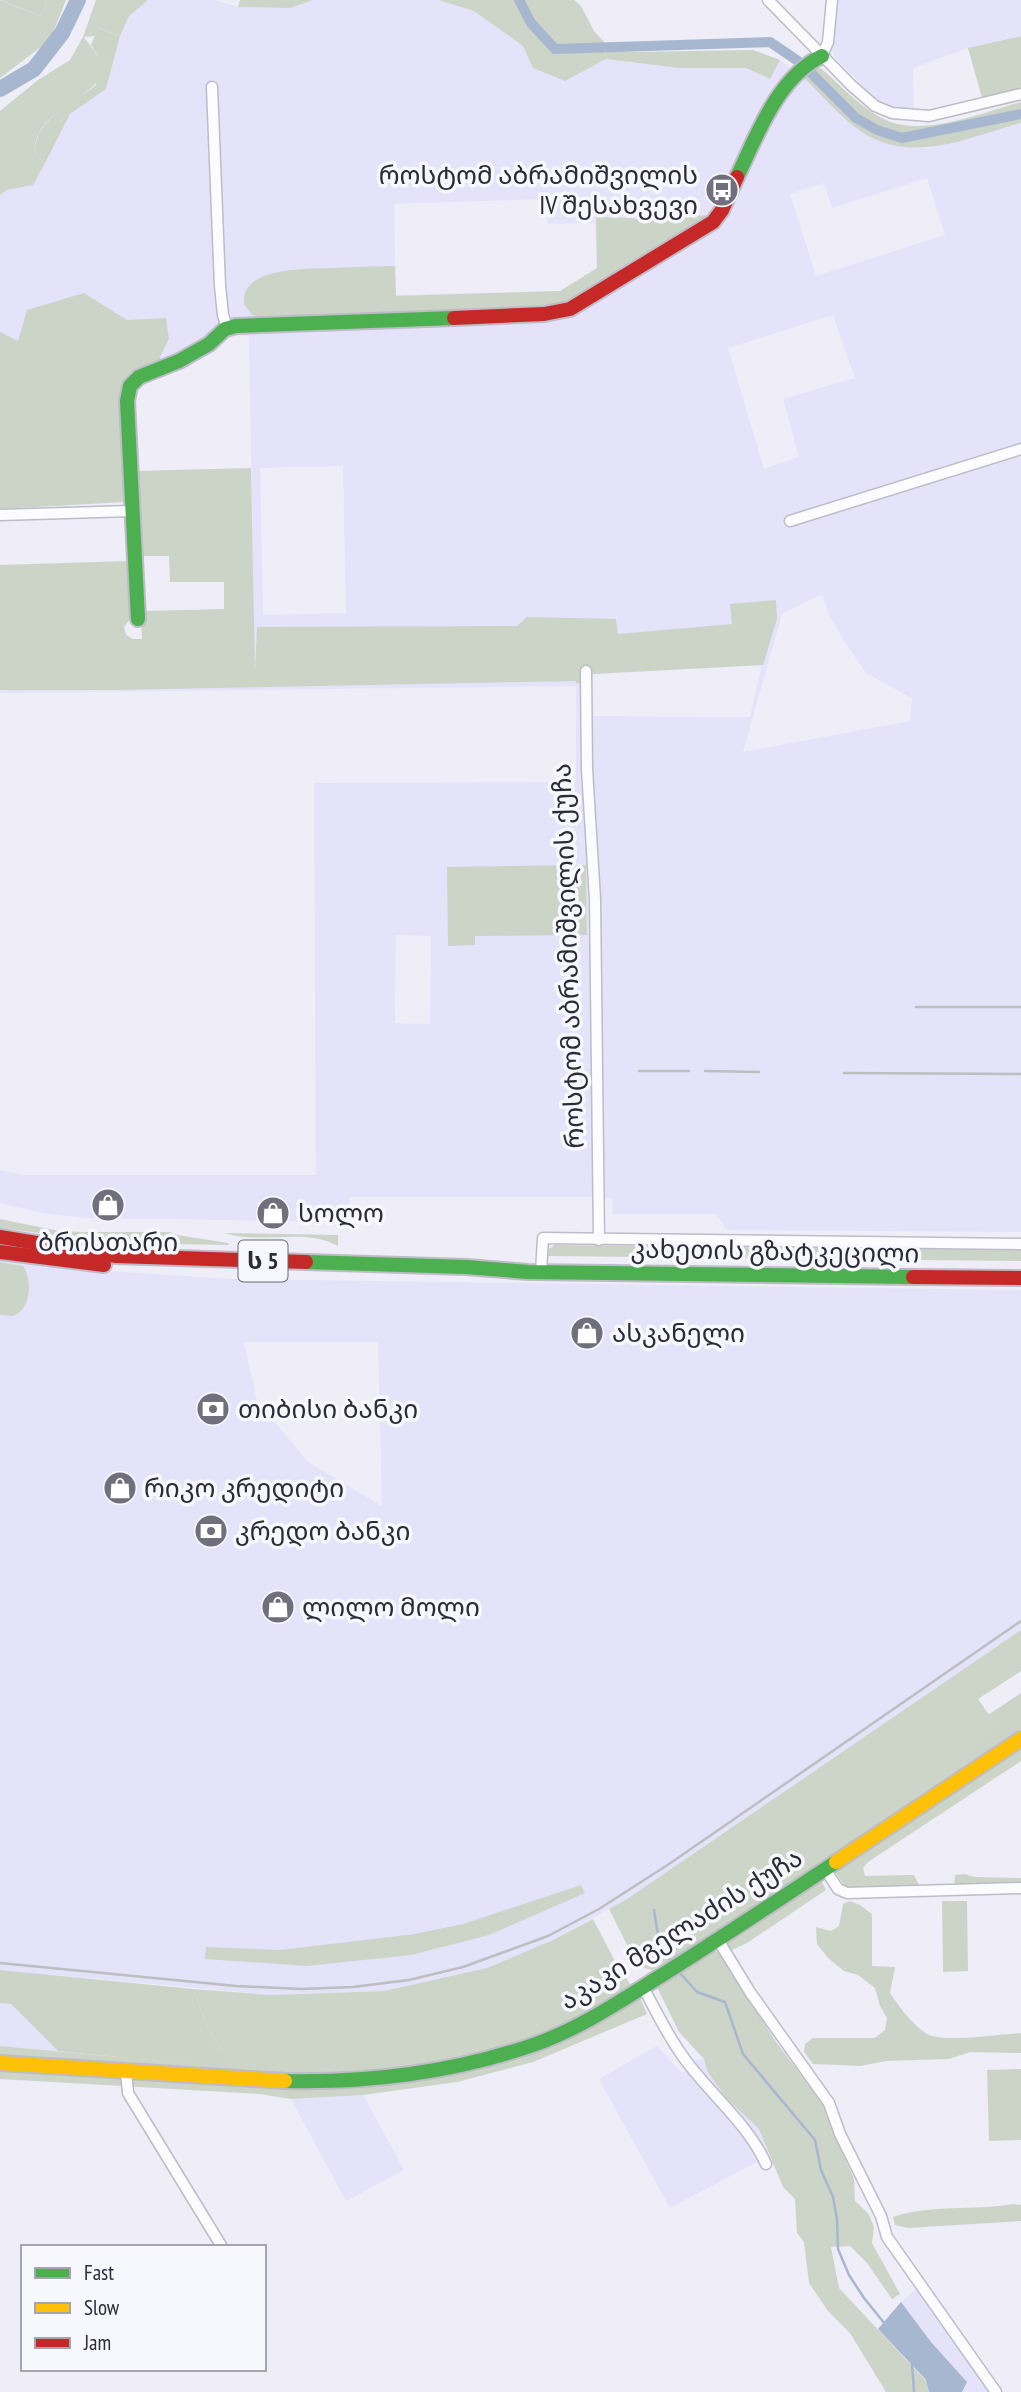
<svg xmlns="http://www.w3.org/2000/svg" width="1021" height="2392" viewBox="0 0 1021 2392" font-family="'PT Sans Narrow','Noto Sans Georgian',sans-serif">
<style>
.built{fill:#e5e3fa;fill-rule:evenodd}
.green{fill:#ccd4c8;fill-rule:evenodd}
.forest{fill:#ccd5c7}
.water{fill:#a8b7d0}
.lines{fill:none;stroke-linecap:round;stroke-linejoin:round}
.stream{stroke:#a8b7d0;stroke-width:2.5}
.canal{stroke:#a8b7d0;stroke-width:10}
.river{stroke:#a8b7d0;stroke-width:16}
.street-casing{stroke:#bdbcc7;stroke-width:13}
.fast-casing{stroke:#bdbcc7;stroke-width:18}
.slow-casing{stroke:#bdbcc7;stroke-width:18}
.jam-casing{stroke:#bdbcc7;stroke-width:18}
.street{stroke:#fcfcfe;stroke-width:10}
.fast{stroke:#4caf50;stroke-width:14}
.slow{stroke:#ffc107;stroke-width:14}
.jam{stroke:#c62828;stroke-width:14}
.rail{stroke:#bebdc0;stroke-width:2.5}
.labels{text-anchor:middle;stroke-width:7;stroke-linejoin:round;paint-order:stroke}
.shield{fill:#f7f7fe;stroke:#696873;stroke-width:2}
.shield-label{font-size:24px;font-weight:bold;fill:#2c2b38}
.poi-label{font-size:26px;fill:#2c2b38;stroke:#f7f7fe;text-anchor:start}
.street-label{font-size:26px;fill:#2c2b38;stroke:#f7f7fe}
</style>
<rect width="100%" height="100%" fill="#eeedf8"/>
<!-- built -->
<g class="built">
<path d="M148,0H214L238,7L313,0H438L474,11L523,46L533,68L565,81L606,59L679,68H746L770,79L780,60L801,75L852,124L929,149L1021,123V1232L727,1230L716,1214H613L612,1198L588,1197H349V1222L86,1218L42,1213L0,1203V1170L24,1175H316L314,783L576,782V686L0,693V690L255,686L249,337L242,335L225,337L186,369L168,374L160,357L169,339L166,318L127,320L84,293L18,342L0,332V195L7,190L33,185L70,114L106,89L120,36L129,16ZM927,178L945,235L816,276L790,194L824,183L832,208ZM547,199L548,224L595,223L597,268L560,291L396,295L394,204ZM833,315L855,378L783,399L799,457L764,469L728,348ZM343,466L346,613L263,615L260,468ZM822,594L830,617L843,639L866,673L912,698L910,721L743,752L782,614ZM762,665L750,717L590,716L589,684L593,674ZM396,935L431,936L430,1024L395,1023Z"/>
<path d="M834,0H1021V36L968,48L913,68L914,113L899,112L881,104L835,58L831,46Z"/>
<path d="M0,1256L79,1269L232,1279L1021,1290V1630L627,1899L553,1940L487,1968L384,1991L271,1995L0,1970ZM244,1342H378L382,1506L308,1462L257,1401Z"/>
<path d="M0,2003L11,2004L58,2051L0,2046Z"/>
<path d="M657,2046L683,2074L689,2065L698,2059H704L707,2071L726,2098L759,2129L770,2155L670,2208L599,2079Z"/>
<path d="M363,2095L404,2170L346,2201L291,2099Z"/>
<path d="M925,2281L987,2369L1000,2392H962L967,2382L931,2342L901,2302Z"/>
</g>
<!-- green -->
<g class="green">
<path d="M1,0H46L41,16Z"/>
<path d="M98,28L120,36L106,89L70,114L44,165L35,151C35,118 74,104 96,85L98,56L91,45Z"/>
<path d="M1021,36V89L982,98L968,48Z"/>
<path d="M605,43L627,52L753,50L780,60L770,79L746,68H679L606,59Z"/>
<path d="M814,67L822,69C840,85 858,105 880,117C918,140 981,113 1021,102V123C969,137 916,164 865,134C841,119 821,94 801,75Z"/>
<path d="M708,215L703,222L575,297L552,306L536,309L266,318L252,315L244,304C240,266 309,269 335,268C355,267 375,266 395,266L396,296L560,291L597,268L596,217L653,219Z"/>
<path d="M84,293L127,320L166,318L169,339L160,357L162,363L136,373L122,383L125,502L0,509V332L18,341L27,310Z"/>
<path d="M251,468L255,670L257,627L517,626L527,617L616,619L618,634L732,624L730,604L776,600L777,619L763,665L593,674L589,684L576,683V681L115,690H0V565L128,561L130,619L124,627L126,635L133,639H142L135,471ZM143,556H169L170,582H224V609L145,611Z"/>
<path d="M586,865L587,935L475,936V945L448,946L447,867Z"/>
<path d="M0,1219L54,1230L79,1232H170L177,1235L228,1243L229,1245L115,1243L0,1228Z"/>
<path d="M224,1233L338,1235V1246C305,1227 261,1245 224,1233Z"/>
<path d="M555,1245L1021,1250V1261L548,1256L549,1249Z"/>
<path d="M0,1262L23,1266C33,1279 31,1311 12,1316C10,1316 1,1315 0,1315Z"/>
<path d="M1021,1693V1733L968,1766L963,1763V1751L977,1739L988,1715Z"/>
<path d="M964,1874L975,1877L1021,1878V1884L954,1887L955,1875Z"/>
<path d="M850,1901L860,1905L872,1914V1966L895,1967L890,1993C899,2007 913,2025 927,2034C942,2043 1001,2034 1021,2033V2053L970,2052L949,2059L886,2061L860,2066L813,2064L804,2052L805,2044L813,2038H875L885,2030L887,2018L880,2006L875,1988L858,1975L844,1971L828,1958L817,1944L816,1927L831,1931L839,1926L843,1904Z"/>
<path d="M942,1901H967L968,1971L943,1972Z"/>
<path d="M0,1970L193,1989L208,2029L226,2057L229,2068L58,2051L11,2004L0,2003Z"/>
<path d="M1021,2069V2140L989,2141L987,2070Z"/>
<path d="M1013,2204L1021,2205V2221L908,2228L895,2225L893,2217C931,2204 973,2211 1013,2204Z"/>
</g>
<!-- forest -->
<g class="forest">
<path d="M0,0L41,16L46,0H66L50,40L0,78Z"/>
<path d="M96,0H148L129,16L120,36L99,28L96,36L84,37L98,56L109,59C99,104 35,106 35,151L44,165L33,185L7,190L0,195V111L38,80L70,60L83,37Z"/>
<path d="M240,0H313L290,8L238,7Z"/>
<path d="M438,0H574L581,6L594,31L605,43L606,59L565,81L533,68L523,46L474,11Z"/>
<path d="M1021,1630V1671L978,1699L996,1725L963,1751V1763L968,1766L714,1937L652,1970L641,1967L628,1947L609,1909L627,1899Z"/>
<path d="M1021,1747V1761L868,1862L863,1868L865,1876L914,1875L919,1885L846,1888L835,1872Z"/>
<path d="M821,1880L826,1890L747,1943L732,1950L725,1944Z"/>
<path d="M581,1885L585,1893L489,1935L411,1955L307,1966L205,1959L206,1947L280,1950L415,1934L463,1924Z"/>
<path d="M593,1919L618,1967L640,1998L647,2014L533,2062L457,2082L363,2095L291,2099L259,2094L0,2079V2046L228,2067L226,2057L208,2029L193,1989L271,1995L384,1991L487,1968L553,1940Z"/>
<path d="M713,1950L721,1954L776,2042L824,2105L833,2131L854,2179L855,2201L868,2213L874,2227L872,2243L900,2294L892,2299L867,2263L850,2246L831,2247L839,2288L926,2381L929,2392H886L850,2333L828,2311L809,2283L804,2242L797,2233L795,2199L783,2187L759,2129L726,2098L707,2071L704,2059L679,2032L656,1985Z"/>
</g>
<!-- water -->
<path class="water" d="M901,2302L931,2342L967,2382L962,2392H929L926,2380L878,2329Z"/>
<g class="lines">
<!-- stream -->
<g class="stream">
<path d="M654,1910L659,1942L670,1960"/>
<path d="M680,1973L697,1992L725,2002L743,2054L815,2140L821,2170L833,2197L837,2219L838,2249L849,2275L864,2298L885,2324"/>
<path d="M912,2364L914,2392"/>
</g>
<!-- canal -->
<path class="canal" d="M519,0L531,23L555,49L770,42L801,63L856,118L877,130L902,138L1021,114"/>
<!-- river -->
<path class="river" d="M0,89L34,69L62,33L78,0"/>
<defs>
<g id="street">
<path d="M768,0L851,85L875,106L892,113L929,116L1021,94"/>
<path d="M822,56L828,42L832,0"/>
<path d="M212,87L220,286L223,315L227,328"/>
<path d="M0,515L131,511"/>
<path d="M790,521L1021,449"/>
<path d="M586,671L587,769L595,899L599,1240"/>
<path d="M541,1273L543,1238L1021,1244"/>
<path d="M825,1869L838,1889L847,1893L1021,1888"/>
<path d="M718,1940L750,1992L829,2103L840,2134L881,2216L887,2237L996,2392"/>
<path d="M643,1987C657,2013 671,2042 690,2066C715,2098 749,2126 766,2164"/>
<path d="M126,2071L128,2093L222,2247"/>
</g>
<g id="fast">
<path d="M737,177C757,135 778,77 822,56"/>
<path d="M138,619L127,401L130,386L139,377L179,361L209,344L225,329L236,326L454,318"/>
<path d="M306,1262L466,1267L528,1272L913,1277"/>
<path d="M285,2081C371,2083 455,2072 536,2044C583,2027 625,1998 667,1972C724,1936 780,1899 836,1862"/>
</g>
<g id="slow">
<path d="M836,1862L1021,1739"/>
<path d="M0,2063L285,2081"/>
</g>
<g id="jam">
<path d="M454,318L544,314L570,309L713,222L722,210L737,177"/>
<path d="M0,1237L116,1256L306,1262"/>
<path d="M0,1252L104,1265"/>
<path d="M913,1277L1021,1278"/>
</g>
</defs>
<!-- street casing -->
<use href="#street" class="street-casing"/>
<!-- fast casing -->
<use href="#fast" class="fast-casing"/>
<!-- slow casing -->
<use href="#slow" class="slow-casing"/>
<!-- jam casing -->
<use href="#jam" class="jam-casing"/>
<!-- street -->
<use href="#street" class="street"/>
<!-- fast -->
<use href="#fast" class="fast"/>
<!-- slow -->
<use href="#slow" class="slow"/>
<!-- jam -->
<use href="#jam" class="jam"/>
<!-- rail -->
<g class="rail">
<path d="M916,1007H1021"/>
<path d="M639,1071H689"/>
<path d="M705,1071L759,1072"/>
<path d="M844,1073L1021,1074"/>
<path d="M0,1963L236,1986L301,1989L353,1987L409,1980L463,1967L548,1936L599,1909L669,1864L1021,1621"/>
</g>
</g>
<!-- icons -->
<defs>
<symbol id="bus-disc" viewBox="-11 -11 22 22"><circle r="9.5" fill="#706f7b" stroke="#f7f7fe"/><path d="M-5-6H5V4H4V6H2V4H-2V6H-4V4H-5ZM-3.5-4V0h7V-4ZM-3.5 1.2v1.5H-2V1.2ZM2 1.2v1.5H3.5V1.2Z" fill="#fff"/></symbol>
<symbol id="shop-disc" viewBox="-11 -11 22 22"><circle r="9.5" fill="#706f7b" stroke="#f7f7fe"/><path d="M-5-2.5h2.3a2.7 3.5 0 0 1 5.4 0H5L5.5 6h-11ZM-1.5-2.5h3a1.5 2.3 0 0 0-3 0Z" fill="#fff"/></symbol>
<symbol id="bank-disc" viewBox="-11 -11 22 22"><circle r="9.5" fill="#706f7b" stroke="#f7f7fe"/><path d="M-6-4H6V4H-6ZM0-2.3a2.3 2.3 0 1 0 0 4.6a2.3 2.3 0 1 0 0-4.6Z" fill="#fff"/></symbol>
</defs>
<g fill-rule="evenodd">
<use href="#bus-disc" x="703" y="171" width="38" height="38"/>
<use href="#shop-disc" x="89" y="1186" width="38" height="38"/>
<use href="#shop-disc" x="254" y="1194" width="38" height="38"/>
<use href="#shop-disc" x="568" y="1314" width="38" height="38"/>
<use href="#bank-disc" x="194" y="1390" width="38" height="38"/>
<use href="#shop-disc" x="101" y="1469" width="38" height="38"/>
<use href="#bank-disc" x="192" y="1512" width="38" height="38"/>
<use href="#shop-disc" x="259" y="1588" width="38" height="38"/>
</g>
<g class="labels">
<!-- shield labels -->
<rect class="shield" x="238.5" y="1240.5" width="49" height="41" rx="5"/>
<g class="shield-label">
<text x="263" y="1269">ს 5</text>
</g>
<!-- poi labels -->
<g class="poi-label">
<text x="698" y="184" text-anchor="end">როსტომ აბრამიშვილის<tspan x="698" dy="30">IV შესახვევი</tspan></text>
<text x="298" y="1222">სოლო</text>
<text x="108" y="1251" text-anchor="middle">ბრისთარი</text>
<text x="612" y="1342">ასკანელი</text>
<text x="238" y="1418">თიბისი ბანკი</text>
<text x="144" y="1497">რიკო კრედიტი</text>
<text x="235" y="1540">კრედო ბანკი</text>
<text x="302" y="1616">ლილო მოლი</text>
</g>
<!-- street labels -->
<g class="street-label">
<text transform="translate(568 956) rotate(-92)" y="9">როსტომ აბრამიშვილის ქუჩა</text>
<text transform="translate(775 1251) rotate(1)" y="9">კახეთის გზატკეცილი</text>
<text transform="translate(681 1929) rotate(-32)" y="9">აკაკი მგელაძის ქუჩა</text>
</g>
</g>
<!-- legend -->
<rect x="21" y="2245" width="245" height="126" fill="#f7f7fe" stroke="#a6a5af" stroke-width="2"/>
<rect x="35" y="2268" width="35" height="10" fill="#4caf50" stroke="#a6a5af" stroke-width="2"/>
<text x="84" y="2280" font-size="21" fill="#2c2b38">Fast</text>
<rect x="35" y="2303" width="35" height="10" fill="#ffc107" stroke="#a6a5af" stroke-width="2"/>
<text x="84" y="2315" font-size="21" fill="#2c2b38">Slow</text>
<rect x="35" y="2338" width="35" height="10" fill="#c62828" stroke="#a6a5af" stroke-width="2"/>
<text x="84" y="2350" font-size="21" fill="#2c2b38">Jam</text>
</svg>
